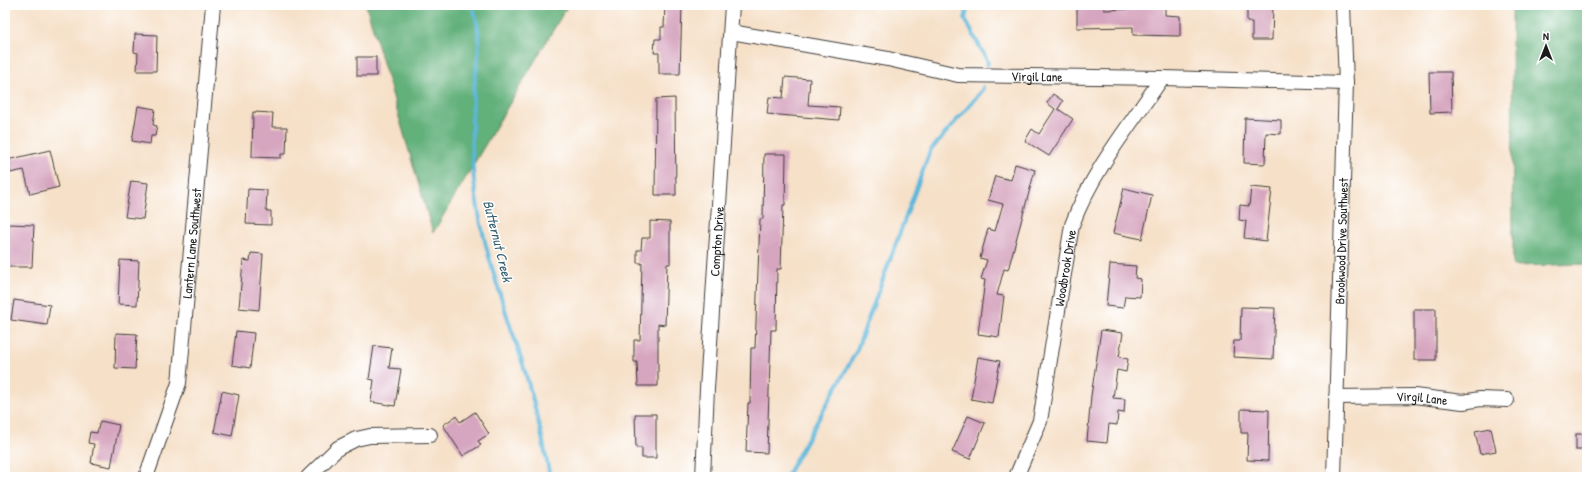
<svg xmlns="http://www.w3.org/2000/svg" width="1592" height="482" viewBox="0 0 1592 482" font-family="'Patrick Hand',sans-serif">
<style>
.forest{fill:#62b07a;stroke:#3f664b}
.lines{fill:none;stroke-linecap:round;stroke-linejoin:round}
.stream{stroke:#5cb7da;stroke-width:4}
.building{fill:#d6a5bf}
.minor-casing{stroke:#3d3936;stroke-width:16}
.minor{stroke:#fff;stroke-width:14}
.labels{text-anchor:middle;stroke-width:3;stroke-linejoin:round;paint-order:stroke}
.street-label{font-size:13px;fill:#1c1c1c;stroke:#fff}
.water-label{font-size:14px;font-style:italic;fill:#396271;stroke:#fff}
</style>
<rect width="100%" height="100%" fill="#fff"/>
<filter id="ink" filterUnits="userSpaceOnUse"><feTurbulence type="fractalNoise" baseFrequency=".025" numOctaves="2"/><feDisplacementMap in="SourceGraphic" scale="8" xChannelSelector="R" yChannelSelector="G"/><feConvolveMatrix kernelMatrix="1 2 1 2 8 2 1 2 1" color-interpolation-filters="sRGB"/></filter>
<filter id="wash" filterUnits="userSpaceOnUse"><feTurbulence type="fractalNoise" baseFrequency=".012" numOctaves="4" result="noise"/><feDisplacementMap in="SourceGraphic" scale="16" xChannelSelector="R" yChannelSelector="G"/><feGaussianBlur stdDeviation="0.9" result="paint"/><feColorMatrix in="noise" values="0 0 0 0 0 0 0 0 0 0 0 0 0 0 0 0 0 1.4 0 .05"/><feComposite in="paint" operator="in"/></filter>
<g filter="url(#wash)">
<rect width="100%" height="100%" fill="#f6e0c8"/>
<!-- forest -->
<g class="forest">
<path d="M366,5H568L433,233Z"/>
<path d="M1512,5H1587V264L1513,266Z"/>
</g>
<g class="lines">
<!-- stream -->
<g class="stream">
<path d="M472,5C485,41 476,61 473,97C471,130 471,164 476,197C483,243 498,289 513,334C529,380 541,429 550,477"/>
<path d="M968,5L965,19L988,62L987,65"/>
<path d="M786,477L856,352L930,151L982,91L983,87"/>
</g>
</g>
<g id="blocks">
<!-- building -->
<g class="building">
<path d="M665,5H682L680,74H659V53H654L655,39H661V27H664Z"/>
<path d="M1077,5H1104V10L1133,9L1134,5H1165V15L1180,16V36L1133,35V27L1077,28Z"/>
<path d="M1252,5H1273L1272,40H1252V22H1247V10H1252Z"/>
<path d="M135,34L157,35L156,71H137L138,53L134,52Z"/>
<rect x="357" y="57" width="19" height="19"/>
<path d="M1429,72H1451L1452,112L1430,113Z"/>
<path d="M785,77L810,79L808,105L840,107L839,120L767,114L769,97L783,98Z"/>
<path d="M1053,94L1063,101L1058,109L1073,119L1049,156L1025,141L1032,129L1039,134L1055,109L1047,103Z"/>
<path d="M675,98L676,195H655L656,99Z"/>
<path d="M138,106L155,109L153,125L157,126L155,136H151L150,144L132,141Z"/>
<path d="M253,112L273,113L272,127H287L286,154H281V158L252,157Z"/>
<path d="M1245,118L1281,120V134L1266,133L1265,164L1244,163Z"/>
<path d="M50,150L59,187L30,194L24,170L10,173L7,160Z"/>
<path d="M764,154H786L785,205H783L781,269H777L776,330H771L767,453L746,452L748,403H750L751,348H755L760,219H763Z"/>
<path d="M1015,164L1035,170L1008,270L1004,269L997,295L1004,296L999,337L978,334L985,280L981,279L987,260L980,258L988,229L995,231L1003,204L988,200L995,176L1011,180Z"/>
<path d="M131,181L148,183L143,219L125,217Z"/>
<path d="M1251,187L1272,189L1266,241L1244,238L1246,221L1239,220L1240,205L1249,206Z"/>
<path d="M1124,188L1152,195L1142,239L1113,233Z"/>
<path d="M248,189L267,190L266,211H271V225L246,224Z"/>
<path d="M650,221L670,222V264H667L665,325L658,324V386H638L637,362H634V340H640L642,263H637V250H641L642,238H650Z"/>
<path d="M9,224L34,225L32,267H5V228L9,229Z"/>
<path d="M251,253L263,254L259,310L239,308L243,260L250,261Z"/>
<path d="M120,260L139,261L137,305L118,304Z"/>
<path d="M1110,264L1136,266L1135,278L1141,279L1140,297L1125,296L1123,308L1106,306Z"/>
<path d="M14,300L50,305L47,325L11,320Z"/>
<path d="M1241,307L1275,308L1273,359L1233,357L1234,341H1240Z"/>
<rect x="1414" y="309" width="22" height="51"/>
<path d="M1101,330L1123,333L1119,357L1128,359L1126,372L1117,370L1113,398L1125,399L1124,413L1118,412L1117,425L1109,424L1107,443L1087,441L1091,396Z"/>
<path d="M236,331L254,333L250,368L232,365Z"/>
<path d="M116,333L137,334L135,369L115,368Z"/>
<path d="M374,346L392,348L389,368L401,369L395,406L371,402L374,380L369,379Z"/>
<path d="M978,357L1000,361L992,403L971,399Z"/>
<path d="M222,391L239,395L232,436L214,432Z"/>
<path d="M1241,409L1269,410L1268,461L1247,460L1248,433H1241Z"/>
<path d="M475,412L489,434L478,441L481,445L463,456L443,425L456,416L460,422Z"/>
<path d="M635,414H656V458H642V448H636Z"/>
<path d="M968,416L985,423L970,459L952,452Z"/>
<path d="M100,421L119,425L111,467L91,463L94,444L88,443L90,432L97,433Z"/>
<path d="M1491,428L1496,451L1480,454L1475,431Z"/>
<rect x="1576" y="434" width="11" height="16"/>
</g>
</g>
</g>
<g filter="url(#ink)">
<use href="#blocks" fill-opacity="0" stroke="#3d3936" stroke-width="1"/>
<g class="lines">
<defs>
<g id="minor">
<path id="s1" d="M731,32L888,59L958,75L1162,78L1346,83"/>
<path id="s2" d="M1336,397L1414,396L1463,402L1480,399L1507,400"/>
<path id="s3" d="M146,477L179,383L213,5"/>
<path d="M308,477L338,448L356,439L370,436L430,435"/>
<path id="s4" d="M703,477L707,389L732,5"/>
<path id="s5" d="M1016,477L1040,421L1072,225C1092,171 1130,125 1162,78"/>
<path id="s6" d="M1334,477L1346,83L1343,5"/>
</g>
</defs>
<!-- minor casing -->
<use href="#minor" class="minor-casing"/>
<!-- minor -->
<use href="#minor" class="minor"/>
</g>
</g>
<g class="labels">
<!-- street labels -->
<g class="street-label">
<text dy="5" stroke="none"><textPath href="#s1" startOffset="310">Virgil Lane</textPath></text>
<text dy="5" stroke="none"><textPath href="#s4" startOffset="236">Compton Drive</textPath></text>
<text dy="5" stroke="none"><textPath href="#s6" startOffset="236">Brookwood Drive Southwest</textPath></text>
<text dy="5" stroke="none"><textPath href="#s3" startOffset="240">Lantern Lane Southwest</textPath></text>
<text dy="5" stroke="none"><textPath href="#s5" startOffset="216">Woodbrook Drive</textPath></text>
<text dy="5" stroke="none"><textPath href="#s2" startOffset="86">Virgil Lane</textPath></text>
</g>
<!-- water labels -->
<g class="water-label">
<text transform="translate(498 241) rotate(76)" y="5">Butternut Creek</text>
</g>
</g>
<!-- margin -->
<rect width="1592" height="482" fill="none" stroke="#fff" stroke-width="20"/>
<!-- north arrow -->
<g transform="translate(1546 46)" stroke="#ffffff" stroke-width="3" paint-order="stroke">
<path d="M0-3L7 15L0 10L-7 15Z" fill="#1c1c1c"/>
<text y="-6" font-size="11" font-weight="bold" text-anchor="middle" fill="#1c1c1c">N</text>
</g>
</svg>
